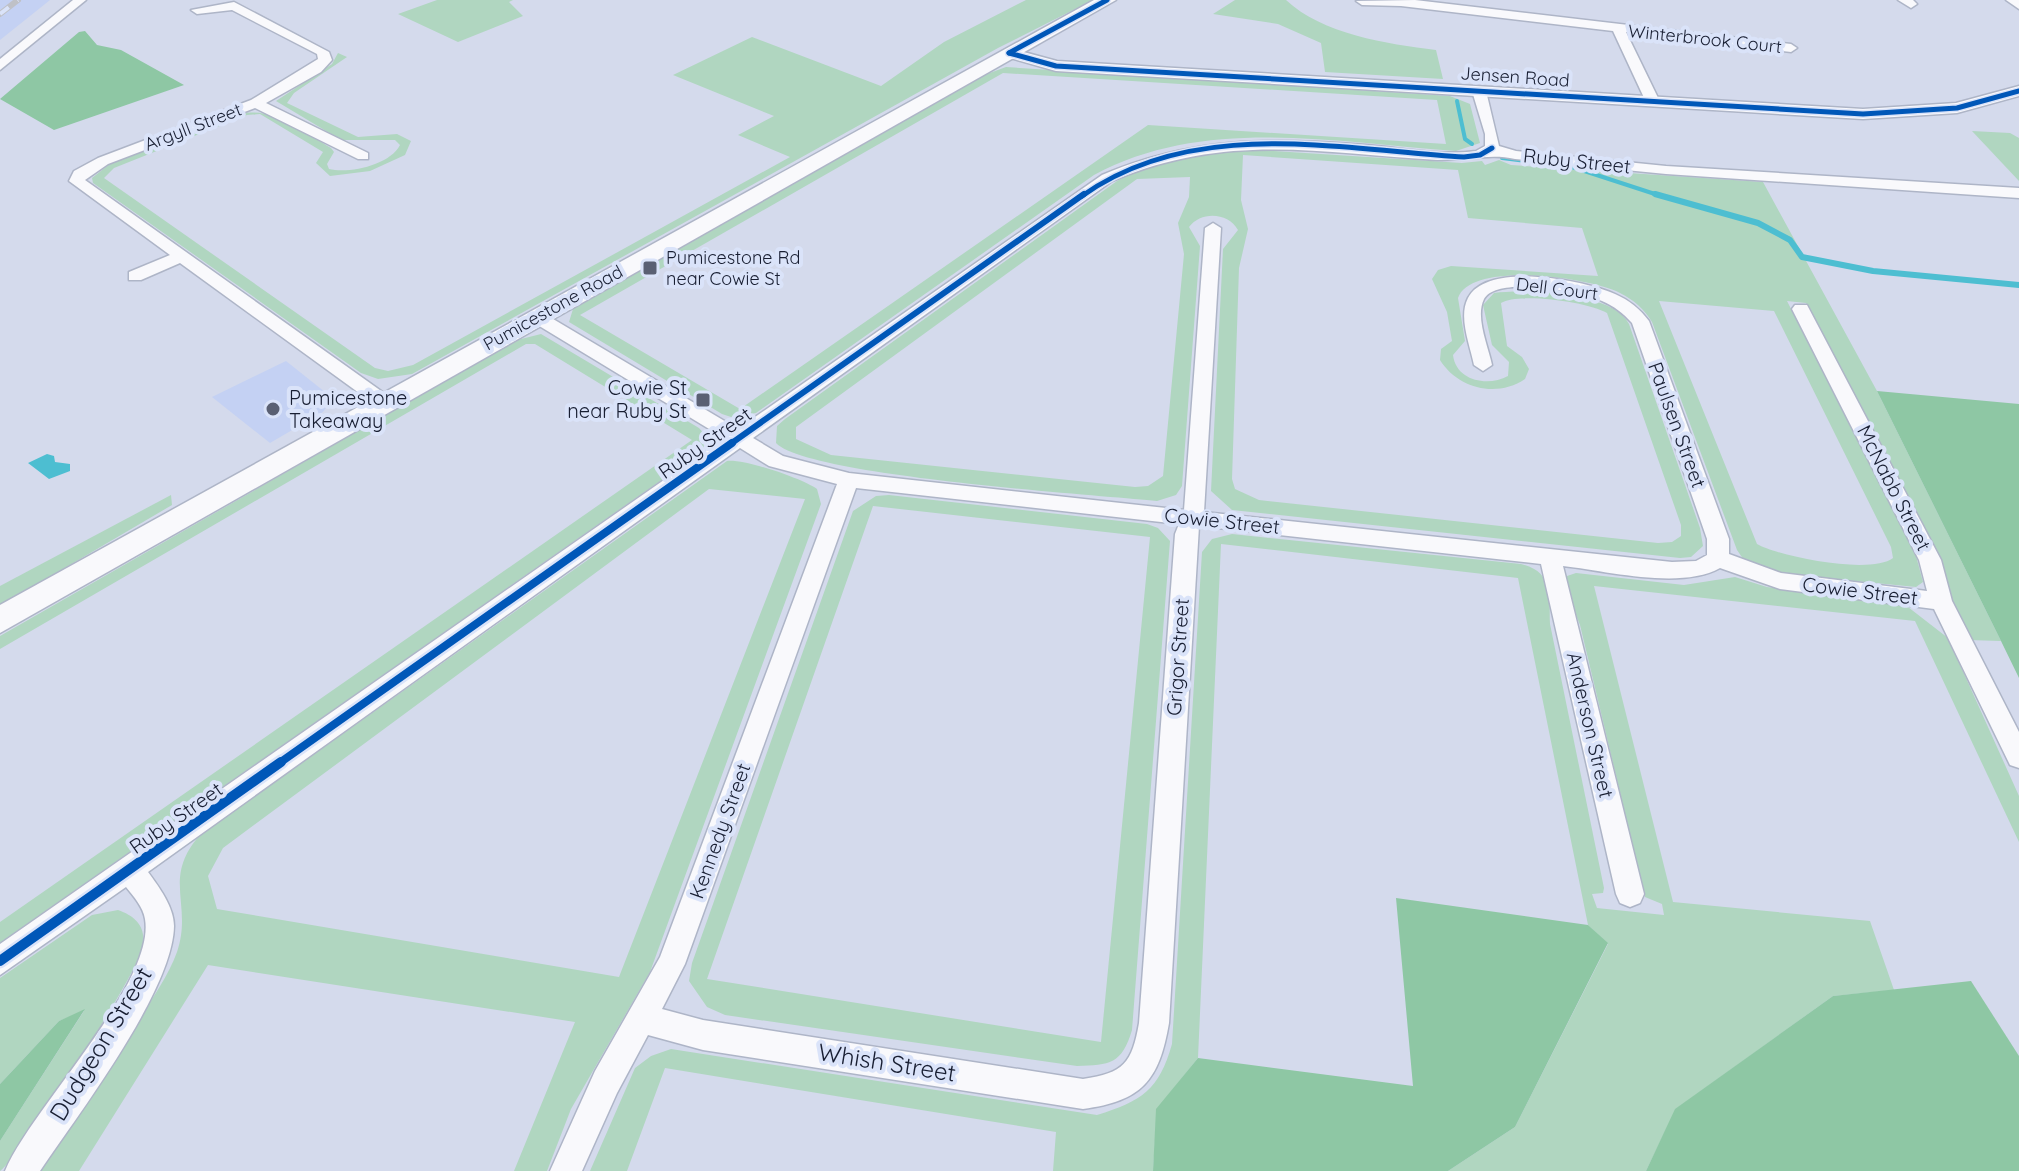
<svg xmlns="http://www.w3.org/2000/svg" width="2019" height="1171" viewBox="0 0 2019 1171" font-family="Quicksand,sans-serif">
<style>
.built{fill:#c4d1f3}
.green{fill:#b0d6c0;fill-rule:evenodd}
.forest{fill:#8ec7a4}
.water{fill:#4dbed1}
.lines{fill:none;stroke-linecap:round;stroke-linejoin:round}
.stream-far1{stroke:#4dbed1;stroke-width:4}
.stream{stroke:#4dbed1;stroke-width:6}
.minor-casing{stroke:#aeb5c7;stroke-width:3}
.tertiary-casing{stroke:#aeb5c7;stroke-width:3}
.secondary-casing{stroke:#aeb5c7;stroke-width:3}
.minor{fill:#f9f9fc;fill-rule:evenodd}
.tertiary{fill:#f9f9fc;fill-rule:evenodd}
.secondary{fill:#f9f9fc;fill-rule:evenodd}
.rail-casing{stroke:#bfc1c7;stroke-width:6}
.rail{stroke:#dae3f9;stroke-width:4;stroke-dasharray:11;stroke-linecap:butt}
.cycleway-far3-casing{stroke:#dae3f9;stroke-width:8}
.cycleway-far2-casing{stroke:#dae3f9;stroke-width:10}
.cycleway-far1-casing{stroke:#dae3f9;stroke-width:13}
.cycleway-casing{stroke:#dae3f9;stroke-width:15}
.cycleway-far3{stroke:#0057b8;stroke-width:5}
.cycleway-far2{stroke:#0057b8;stroke-width:6}
.cycleway-far1{stroke:#0057b8;stroke-width:8}
.cycleway{stroke:#0057b8;stroke-width:10}
.poi-dot{fill:#5a6073;stroke:#dae3f9;stroke-width:3}
.labels{text-anchor:middle;stroke-width:8;stroke-linejoin:round;paint-order:stroke}
.far-street-label{font-size:18px;fill:#181e32;stroke:#dae3f9}
.far-poi-label{font-size:18px;fill:#181e32;stroke:#dae3f9;text-anchor:start}
.street-label{font-size:20px;fill:#181e32;stroke:#dae3f9}
.poi-label{font-size:20px;fill:#181e32;stroke:#dae3f9;text-anchor:end}
.near-street-label{font-size:24px;fill:#181e32;stroke:#dae3f9}
</style>
<rect width="100%" height="100%" fill="#d4daec"/>
<!-- built -->
<g class="built">
<path d="M0,0H50L0,40Z"/>
<path d="M286,361L325,392L331,401L323,412L270,443L212,397Z"/>
</g>
<!-- green -->
<g class="green">
<path d="M437,0H513L509,2L523,16L458,42L398,14Z"/>
<path d="M1026,0H1093L998,48L412,374L378,379L361,373L93,183L92,178L111,163L239,114C274,106 302,131 331,148L334,152L327,164L329,169C349,174 390,165 400,145L395,140H341L276,101L332,64L338,53L347,57L294,93L287,103L358,137L397,134L411,141L405,155L370,171L330,176L316,163L323,152L260,114L247,115L114,168L104,178L375,368L388,371L413,365L790,157L738,135L774,116L673,75L752,37L881,86L944,42Z"/>
<path d="M1235,0H1286C1322,34 1387,44 1436,50L1443,79L1325,72L1321,43L1278,24L1213,14Z"/>
<path d="M1006,67L1450,96L1470,104L1480,143L1456,151C1337,143 1205,115 1094,175L756,413L731,417L722,414L569,322L573,309L987,74ZM1003,73L1437,100L1446,144L1148,125L740,409L580,315Z"/>
<path d="M1972,131L2010,133L2019,138V181Z"/>
<path d="M1258,150L1462,163L1482,161L1485,165L1499,160L1511,165L1763,182L1877,391L2001,641L1968,640L1949,603L1931,546L1806,303L1787,301L1915,552L1923,582L1916,587L1774,573L1746,563L1737,550L1652,322C1644,309 1634,300 1620,293C1591,278 1472,260 1458,298L1465,341L1453,355C1456,381 1488,387 1508,376L1509,362L1492,345L1483,305L1494,293C1526,289 1613,292 1629,324L1700,528L1703,546L1691,557L1680,558L1232,510L1211,491L1223,249L1238,230C1228,212 1201,211 1189,227L1200,246L1182,486L1176,495L1157,501C1096,495 807,476 776,443L777,426L785,419L1117,181C1159,157 1210,150 1258,150ZM1243,155L1458,170L1468,218L1582,228L1598,276L1451,266L1438,270L1432,279L1447,312L1452,341L1441,349L1440,360C1458,389 1497,398 1525,379L1529,369L1522,357L1507,346L1501,303C1520,292 1588,302 1607,313L1681,525V536L1672,542L1658,543L1259,500L1235,489L1232,479L1239,268L1248,229L1241,200ZM1190,177L1189,197L1178,223L1184,254L1163,476L1148,486L1135,487L831,455L796,439V427L1137,179ZM1659,301L1774,311L1891,547L1893,558C1871,575 1780,557 1757,544Z"/>
<path d="M541,334L699,428L706,436L704,447L696,456L0,943V922L692,440L535,344H526L0,649V636L517,340Z"/>
<path d="M727,461C745,459 801,478 817,489L821,504L650,972L571,1109L547,1171H514L575,1022L208,965L79,1171H39C72,1121 106,1072 137,1022C151,1000 168,977 177,952C193,905 162,879 199,836ZM709,489L805,499L619,977L217,909L208,876L223,848Z"/>
<path d="M171,495L172,505L0,606V586Z"/>
<path d="M889,495L1147,524L1158,528L1170,541L1132,1030C1122,1064 1110,1065 1077,1066L725,1015L707,1007L689,981L692,963L853,511L876,496ZM873,506L1150,537L1101,1042L707,979Z"/>
<path d="M1232,534L1521,564C1554,572 1549,596 1550,624L1604,888L1603,893L1592,894L1597,908L1664,915L1662,904L1645,897L1580,625L1564,585L1567,576L1576,573L1684,585L1735,577L1767,587L1908,607L1948,638L2019,796V842L1915,621L1594,586L1673,902L1870,921L1894,990L1833,996L1676,1109L1646,1171H1448L1515,1127L1608,944L1588,925L1518,578L1221,544L1198,1058L1157,1109L1153,1171H1053L1056,1132L665,1068L627,1171H590L635,1068L651,1056L671,1049L1097,1115C1142,1101 1159,1090 1172,1044L1202,552L1212,539Z"/>
<path d="M118,910C135,916 146,926 143,946C140,971 17,1162 0,1171V1141L84,1011L59,1021L0,1084V978L92,915Z"/>
</g>
<!-- forest -->
<g class="forest">
<path d="M85,31L97,45L121,50L184,85L54,130L0,99L79,32Z"/>
<path d="M1877,391L2019,404V678L2001,641Z"/>
<path d="M1396,898L1588,925L1608,943L1515,1127L1448,1171H1153L1156,1109L1198,1058L1413,1086Z"/>
<path d="M1971,981L2019,1056V1171H1646L1675,1109L1833,996Z"/>
<path d="M85,1009L0,1141V1084L59,1021Z"/>
</g>
<!-- water -->
<path class="water" d="M47,454L54,456L55,462L70,464V471L49,479L28,463Z"/>
<g class="lines">
<!-- stream-far1 -->
<g class="stream-far1">
<path d="M1457,101L1465,139L1472,144"/>
<path d="M1502,158L1569,166L1661,196"/>
</g>
<!-- stream -->
<path class="stream" d="M1655,194L1758,223L1790,240L1802,257L1873,271L2019,285"/>
<defs>
<g id="minor">
<path d="M73,0H86L0,70V59Z"/>
<path d="M1415,0L1791,44L1797,48L1791,52L1626,32L1660,102L1653,106L1646,102L1613,31L1401,6L1362,5L1356,1Z"/>
<path d="M1898,0H1913L1917,4L1911,8Z"/>
<path d="M2006,0H2019V9Z"/>
<path d="M234,2L329,52L332,60L321,72L266,103L368,153V159H358L255,108L108,164L85,180L391,398L393,402L391,406H377L180,263L141,280H129V272L170,255L69,181L74,171L98,158L251,100L318,59L317,54L232,10L197,14L191,10Z"/>
<path d="M1479,87L1486,91L1499,146L1516,151L1666,166L2019,188V198L1666,174L1515,159C1490,153 1466,161 1438,160C1318,153 1228,132 1112,181L753,438L783,456L849,473L1184,510L1205,228L1213,223L1221,228L1204,512L1672,562L1696,561L1707,555V539L1632,323C1623,313 1614,306 1602,301C1582,292 1497,275 1484,299C1475,317 1488,346 1492,365L1483,371L1474,365C1470,345 1458,317 1468,298C1487,261 1584,280 1615,294C1629,300 1640,309 1649,321L1729,539V554L1781,573L1927,591L1919,560L1792,309L1795,305H1807L1941,560L1952,601L2019,732V768L2010,765L1934,609L1780,589L1720,568C1681,590 1607,571 1563,566L1644,894L1640,903L1630,907L1620,903L1616,894L1541,564L1199,526L1169,1023C1159,1081 1142,1101 1083,1109L703,1050L648,1035L617,1093L582,1171H550L595,1071L660,957L837,484L769,466L740,448L148,872C159,887 174,907 174,926C173,991 77,1116 40,1171H5C30,1110 156,983 145,919C143,907 134,897 126,887L0,975V944L724,438L531,321V313H543L738,429L1102,175C1192,137 1270,137 1366,145C1402,148 1440,156 1476,151L1485,146V134L1472,91ZM856,488L1179,524L1175,534L1139,1023C1132,1063 1124,1073 1083,1079L703,1020L662,1009L685,964Z"/>
</g>
<path id="tertiary" d="M1009,48L1057,61L1863,109L1956,103L2019,86V96L1957,113L1863,119L1056,71L1003,56L1001,53Z"/>
<path id="secondary" d="M1094,0H1116L0,633V605Z"/>
</defs>
<!-- minor casing -->
<use href="#minor" class="minor-casing"/>
<!-- tertiary casing -->
<use href="#tertiary" class="tertiary-casing"/>
<!-- secondary casing -->
<use href="#secondary" class="secondary-casing"/>
<!-- minor -->
<use href="#minor" class="minor"/>
<!-- tertiary -->
<use href="#tertiary" class="tertiary"/>
<!-- secondary -->
<use href="#secondary" class="secondary"/>
<defs>
<path id="rail" d="M0,14L18,0"/>
</defs>
<!-- rail casing -->
<use href="#rail" class="rail-casing"/>
<!-- rail -->
<use href="#rail" class="rail"/>
<defs>
<g id="cycleway-far3">
<path d="M1009,53L1056,66L1863,114L1957,108L2019,91"/>
<path d="M1009,53L1107,0"/>
<path d="M1082,196C1193,117 1337,149 1464,157L1480,155L1492,148"/>
</g>
<path id="cycleway-far2" d="M729,445L1084,194"/>
<path id="cycleway-far1" d="M278,764L732,443"/>
<path id="cycleway" d="M0,961L281,762"/>
</defs>
<!-- cycleway-far3 casing -->
<use href="#cycleway-far3" class="cycleway-far3-casing"/>
<!-- cycleway-far2 casing -->
<use href="#cycleway-far2" class="cycleway-far2-casing"/>
<!-- cycleway-far1 casing -->
<use href="#cycleway-far1" class="cycleway-far1-casing"/>
<!-- cycleway casing -->
<use href="#cycleway" class="cycleway-casing"/>
<!-- cycleway-far3 -->
<use href="#cycleway-far3" class="cycleway-far3"/>
<!-- cycleway-far2 -->
<use href="#cycleway-far2" class="cycleway-far2"/>
<!-- cycleway-far1 -->
<use href="#cycleway-far1" class="cycleway-far1"/>
<!-- cycleway -->
<use href="#cycleway" class="cycleway"/>
</g>
<!-- markers -->
<g class="poi-dot">
<rect x="642" y="260" width="16" height="16" rx="4"/>
<rect x="695" y="392" width="16" height="16" rx="4"/>
<circle cx="273" cy="409" r="8"/>
</g>
<g class="labels">
<!-- far-street labels -->
<g class="far-street-label">
<text transform="translate(1705 39) rotate(6)" y="6">Winterbrook Court</text>
<text transform="translate(1515 77) rotate(4)" y="6">Jensen Road</text>
<text transform="translate(193 127) rotate(-21)" y="6">Argyll Street</text>
<text transform="translate(1557 289) rotate(7)" y="6">Dell Court</text>
<text transform="translate(553 308) rotate(-29)" y="6">Pumicestone Road</text>
</g>
<!-- far-poi labels -->
<g class="far-poi-label">
<text x="666" y="264">Pumicestone Rd<tspan x="666" dy="21">near Cowie St</tspan></text>
</g>
<!-- street labels -->
<g class="street-label">
<text transform="translate(1577 161) rotate(6)" y="7">Ruby Street</text>
<text transform="translate(1677 425) rotate(70)" y="7">Paulsen Street</text>
<text transform="translate(705 443) rotate(-35)" y="7">Ruby Street</text>
<text transform="translate(1894 488) rotate(63)" y="7">McNabb Street</text>
<text transform="translate(1222 521) rotate(6)" y="7">Cowie Street</text>
<text transform="translate(1860 591) rotate(7)" y="7">Cowie Street</text>
<text transform="translate(1178 657) rotate(-86)" y="7">Grigor Street</text>
<text transform="translate(1590 725) rotate(77)" y="7">Anderson Street</text>
<text transform="translate(176 818) rotate(-35)" y="7">Ruby Street</text>
<text transform="translate(720 831) rotate(-70)" y="7">Kennedy Street</text>
</g>
<!-- poi labels -->
<g class="poi-label">
<text x="687" y="395">Cowie St<tspan x="687" dy="23">near Ruby St</tspan></text>
<text x="289" y="405" text-anchor="start">Pumicestone<tspan x="289" dy="23">Takeaway</tspan></text>
</g>
<!-- near-street labels -->
<g class="near-street-label">
<text transform="translate(101 1044) rotate(-59)" y="8">Dudgeon Street</text>
<text transform="translate(887 1063) rotate(9)" y="8">Whish Street</text>
</g>
</g>
</svg>
